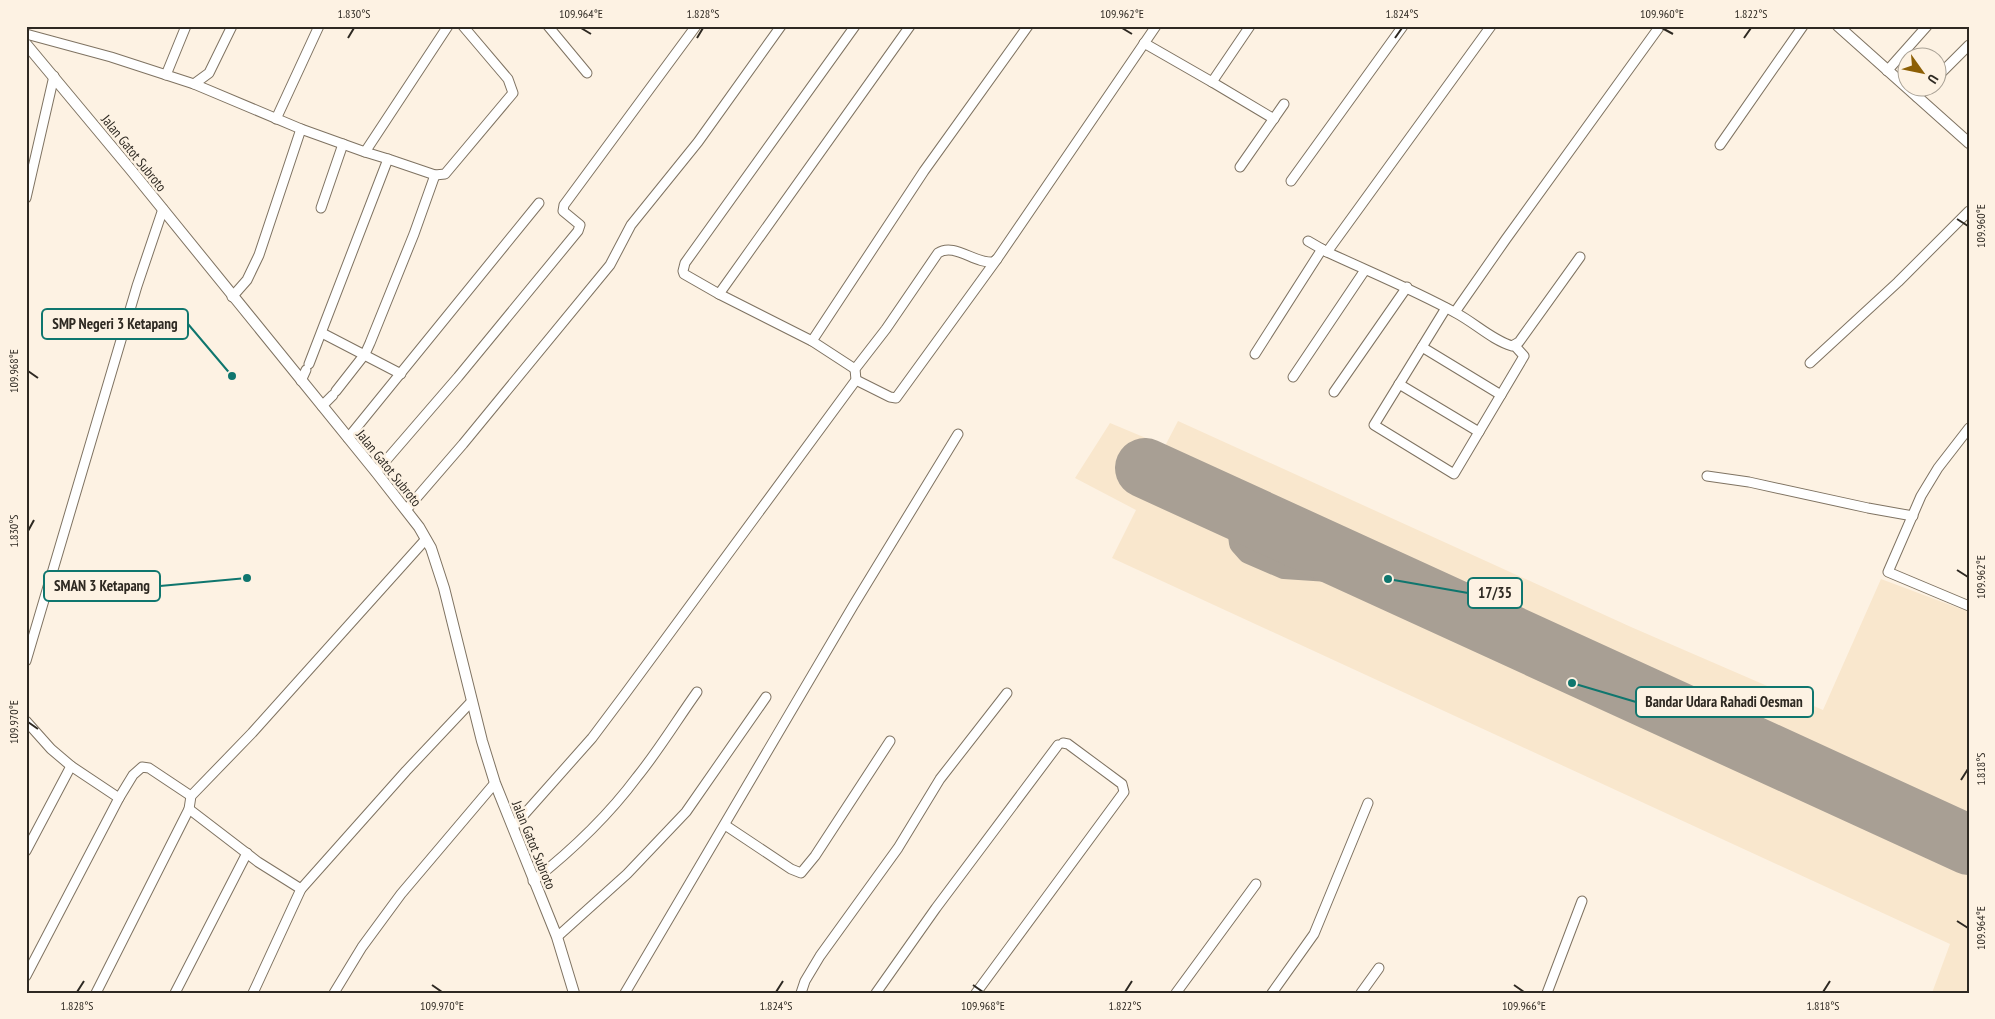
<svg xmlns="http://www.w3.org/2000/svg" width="1995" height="1019" viewBox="0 0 1995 1019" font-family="'PT Sans Narrow',sans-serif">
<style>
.built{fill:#f9e7cd}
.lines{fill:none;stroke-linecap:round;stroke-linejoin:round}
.taxiway{stroke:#a89f94;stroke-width:24}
.runway{stroke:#a89f94;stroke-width:60}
.minor-casing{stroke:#7f7362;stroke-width:11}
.tertiary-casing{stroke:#7f7362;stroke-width:12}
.minor{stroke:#fff;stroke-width:9}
.tertiary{stroke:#fff;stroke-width:10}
.ticks{fill:none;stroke:#2e2922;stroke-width:2}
.labels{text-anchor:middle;stroke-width:5;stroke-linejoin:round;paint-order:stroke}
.street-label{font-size:14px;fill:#2e2922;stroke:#fdf2e3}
.leader{fill:none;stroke:#0f766e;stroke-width:2}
.callout-dot{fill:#0f766e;stroke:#fdf2e3;stroke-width:2}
.callout{fill:#fdf2e3;stroke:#0f766e;stroke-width:2}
.callout-label{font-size:15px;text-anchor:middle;font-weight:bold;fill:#2e2922}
.neatline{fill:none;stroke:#2e2922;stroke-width:2}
.ticks-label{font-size:12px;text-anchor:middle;fill:#2e2922}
</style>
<rect width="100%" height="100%" fill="#fdf2e3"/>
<!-- built -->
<path class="built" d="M1178,421L1631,627L1823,710L1881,579L1969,612V993H1932L1950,944L1112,558L1136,510L1075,478L1110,423L1165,446Z"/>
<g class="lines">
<!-- taxiway -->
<path class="taxiway" d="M1248,515L1240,535L1241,543L1249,552L1284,567L1344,571L1388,579"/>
<!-- runway -->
<path class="runway" d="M1145,468L1969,845"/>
<defs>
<g id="minor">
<path d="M548,26L587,73"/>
<path d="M855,26L685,263L683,271L684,274L719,294L910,26"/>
<path d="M1491,26L1327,252C1370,272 1414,290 1456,313C1475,323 1492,340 1512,346L1519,342L1580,257"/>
<path d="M26,34L111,57L194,84L301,129L365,152L448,26"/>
<path d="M1144,43L1212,82L1250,26"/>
<path d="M1887,71L1927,26"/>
<path d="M166,75L186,26"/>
<path d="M1938,76L1969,45"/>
<path d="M1212,82L1274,119"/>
<path d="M194,84L209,73L232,26"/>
<path d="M1917,97L1926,88"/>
<path d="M276,119L319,26"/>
<path d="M1720,145L1803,26"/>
<path d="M365,152L388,159"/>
<path d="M1240,167L1284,104"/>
<path d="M1291,181L1403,26"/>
<path d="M26,198L54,76"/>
<path d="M321,208L343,144"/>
<path d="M1308,241L1327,252"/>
<path d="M719,294L812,341L855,369"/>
<path d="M232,297L247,280L259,255L301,129"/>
<path d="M1446,308L1374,425L1454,474L1524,356L1515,346"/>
<path d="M1455,312L1506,239L1660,26"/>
<path d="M322,333L401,374"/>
<path d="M812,341L924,171L1028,26"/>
<path d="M1422,347L1501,395"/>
<path d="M1255,354L1322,249"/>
<path d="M1810,363L1898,282L1969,211"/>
<path d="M309,364L388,159L435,175L445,174L513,93L508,79L463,26"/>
<path d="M1293,377L1365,270"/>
<path d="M856,380L890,397L896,398L997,259L1156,26"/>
<path d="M301,381L306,370"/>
<path d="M1399,384L1479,432"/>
<path d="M336,391L365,354L370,343L414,234L435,175"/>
<path d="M1334,392L1407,287"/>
<path d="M322,406L333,395"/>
<path d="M1969,428L1938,468L1921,496L1888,572L1969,606"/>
<path d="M348,438L539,203"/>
<path d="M376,472L458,377L578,231L580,225L563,211L564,205L696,26"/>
<path d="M1707,476L1749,482L1868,508L1913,516"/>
<path d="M406,510L463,444L610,265L631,225L698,142L781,26"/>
<path d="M26,661L137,286L163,209"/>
<path d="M26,721L51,749L71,766"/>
<path d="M189,809L258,862L301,889"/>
<path d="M725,825L791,869L801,873L815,856L890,741"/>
<path d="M513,827L592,738L625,694L856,380L855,369L886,329L938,253C954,242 975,264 993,262L997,259"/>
<path d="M26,851L71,766L119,798"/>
<path d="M533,881C571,851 608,816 637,777C659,750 677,720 697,692"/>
<path d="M557,937L627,874L686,812L766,697"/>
<path d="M26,976L119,798L133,775L142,767L149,768L191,796"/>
<path d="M96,993L189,809L191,796L252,733L426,539"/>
<path d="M175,993L247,853"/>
<path d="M253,993L301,889L406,771L472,701"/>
<path d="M334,993L362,947L401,894L495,783"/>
<path d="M625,993L853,606L958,434"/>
<path d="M801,993L805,981L820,956L898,848L940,779L1007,693"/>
<path d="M876,993L936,908L1058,745"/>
<path d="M976,993L1124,792L1122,784L1068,744L1063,743"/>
<path d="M1176,993L1256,884"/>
<path d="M1272,993L1314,934L1368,803"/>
<path d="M1361,993L1379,968"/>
<path d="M1547,993L1582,901"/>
</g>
<g id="tertiary">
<path d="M1838,26L1969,143"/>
<path d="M26,44L131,170L376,472L419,527L431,548L444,588L482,741L495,783L557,937L574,993"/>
</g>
</defs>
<!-- minor casing -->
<use href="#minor" class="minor-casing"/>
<!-- tertiary casing -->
<use href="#tertiary" class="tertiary-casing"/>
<!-- minor -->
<use href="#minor" class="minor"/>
<!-- tertiary -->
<use href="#tertiary" class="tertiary"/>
</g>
<!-- ticks -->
<path class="ticks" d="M581,28L591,34M1122,28L1132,34M1662,28L1673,34M348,38L354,28M697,38L703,28M1395,38L1402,28M1744,38L1751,28M1957,219L1968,226M28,371L38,378M28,531L34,520M1957,570L1968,577M28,722L38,729M1961,780L1968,769M1957,921L1968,928M432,985L442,992M973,985L983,992M1514,985L1524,992M77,992L84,981M776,992L783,981M1125,992L1132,981M1823,992L1830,981"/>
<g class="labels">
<!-- street labels -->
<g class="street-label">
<text transform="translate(134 153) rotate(51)" y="5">Jalan Gatot Subroto</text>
<text transform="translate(389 468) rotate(51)" y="5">Jalan Gatot Subroto</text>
<text transform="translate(534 845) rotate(68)" y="5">Jalan Gatot Subroto</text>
</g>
</g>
<!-- callouts -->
<path class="leader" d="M232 376L188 324M247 578L160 586M1388 579L1468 593M1572 683L1636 702"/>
<g class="callout-dot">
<circle cx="232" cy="376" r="5"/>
<circle cx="247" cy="578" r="5"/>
<circle cx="1388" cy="579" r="5"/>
<circle cx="1572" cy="683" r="5"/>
</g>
<g class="callout">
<rect x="42" y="309" width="146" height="30" rx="5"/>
<rect x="44" y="571" width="116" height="30" rx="5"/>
<rect x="1468" y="578" width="54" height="30" rx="5"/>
<rect x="1636" y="687" width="177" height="30" rx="5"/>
</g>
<g class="callout-label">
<text x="115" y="329">SMP Negeri 3 Ketapang</text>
<text x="102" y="591">SMAN 3 Ketapang</text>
<text x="1495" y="598">17/35</text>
<text x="1724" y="707">Bandar Udara Rahadi Oesman</text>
</g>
<!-- border -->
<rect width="1995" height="1019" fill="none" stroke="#fdf2e3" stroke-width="55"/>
<!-- north arrow -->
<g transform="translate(1922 72) rotate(123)"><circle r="24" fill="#fdf2e3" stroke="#aaa296"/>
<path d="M0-4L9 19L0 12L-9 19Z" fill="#8d5f05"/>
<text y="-8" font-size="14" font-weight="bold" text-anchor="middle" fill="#2e2922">U</text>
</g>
<rect x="28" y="28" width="1940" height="964" class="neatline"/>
<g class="ticks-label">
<text x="354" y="18">1.830°S</text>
<text x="581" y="18">109.964°E</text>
<text x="703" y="18">1.828°S</text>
<text x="1122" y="18">109.962°E</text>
<text x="1402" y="18">1.824°S</text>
<text x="1662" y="18">109.960°E</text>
<text x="1751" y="18">1.822°S</text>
<text transform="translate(1981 226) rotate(-90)" y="4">109.960°E</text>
<text transform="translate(14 371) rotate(-90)" y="4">109.968°E</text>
<text transform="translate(14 531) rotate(-90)" y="4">1.830°S</text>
<text transform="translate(1981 577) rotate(-90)" y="4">109.962°E</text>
<text transform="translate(14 722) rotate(-90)" y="4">109.970°E</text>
<text transform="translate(1981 769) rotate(-90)" y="4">1.818°S</text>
<text transform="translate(1981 928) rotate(-90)" y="4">109.964°E</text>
<text x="77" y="1010">1.828°S</text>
<text x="442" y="1010">109.970°E</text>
<text x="776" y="1010">1.824°S</text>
<text x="983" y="1010">109.968°E</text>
<text x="1125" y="1010">1.822°S</text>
<text x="1524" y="1010">109.966°E</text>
<text x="1823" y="1010">1.818°S</text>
</g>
</svg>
